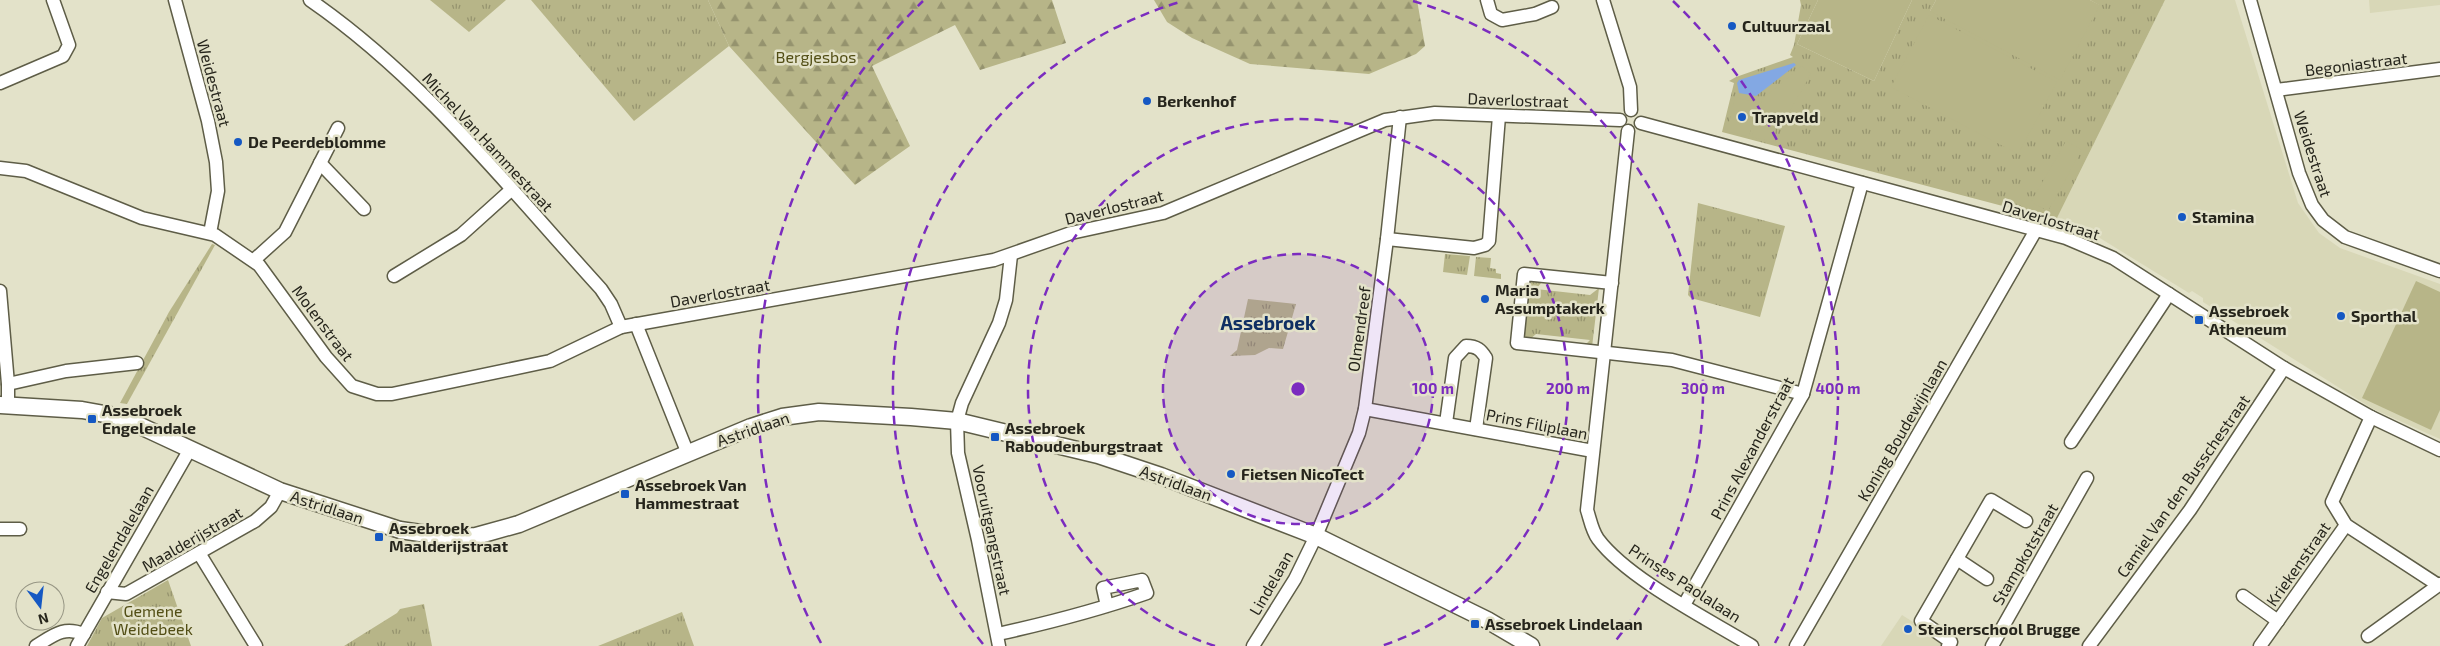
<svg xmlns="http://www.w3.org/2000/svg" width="2440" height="646" viewBox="0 0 2440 646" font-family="'Exo 2',sans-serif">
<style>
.built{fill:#d8d7b7}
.grass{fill:url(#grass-tufts)}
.forest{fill:url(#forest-firs)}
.pitch{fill:#b7b588}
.water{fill:#83a8e3}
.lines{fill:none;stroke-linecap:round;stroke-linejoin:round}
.minor-casing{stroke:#5e5d47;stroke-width:15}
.major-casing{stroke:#5e5d47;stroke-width:19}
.minor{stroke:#fff;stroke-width:12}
.major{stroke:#fff;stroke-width:16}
.ring{fill:none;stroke:#7b2cbf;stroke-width:2.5;stroke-dasharray:9 6}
.poi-dot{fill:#1558c3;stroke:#e3e2c9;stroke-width:2}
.labels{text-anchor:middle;stroke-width:5;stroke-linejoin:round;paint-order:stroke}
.poi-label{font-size:16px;font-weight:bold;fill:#26251c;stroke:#e3e2c9;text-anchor:start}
.park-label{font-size:16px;fill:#524e15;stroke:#e3e2c9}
.street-label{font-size:16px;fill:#26251c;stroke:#e3e2c9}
.quarter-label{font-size:19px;font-weight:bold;fill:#0f2f63;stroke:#e3e2c9}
.centre{fill:#7b2cbf;stroke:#e3e2c9;stroke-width:2.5}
.ring-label{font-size:15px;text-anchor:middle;font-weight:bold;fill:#7b2cbf;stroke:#e3e2c9;stroke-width:5;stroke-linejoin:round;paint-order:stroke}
</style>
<defs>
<pattern id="grass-tufts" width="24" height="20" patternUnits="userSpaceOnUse" patternTransform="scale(1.25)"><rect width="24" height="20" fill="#b7b588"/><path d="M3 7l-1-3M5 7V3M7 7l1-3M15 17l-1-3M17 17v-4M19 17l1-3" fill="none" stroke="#95936e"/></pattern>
<pattern id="forest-firs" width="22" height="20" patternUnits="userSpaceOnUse" patternTransform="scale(1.25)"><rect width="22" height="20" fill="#b7b588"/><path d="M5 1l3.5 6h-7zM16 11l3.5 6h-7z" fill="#95936e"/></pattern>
</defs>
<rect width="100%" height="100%" fill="#e3e2c9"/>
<!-- built -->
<g class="built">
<path d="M2165,0H2235L2298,203L2319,233L2340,248L2440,284V439L2373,409L2203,302V298L2192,291L2189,293L2082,227L2056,220Z"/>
<path d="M2369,0H2440V5L2370,13Z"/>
<path d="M1902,615L1946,643L1944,646H1881Z"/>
</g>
<!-- grass -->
<g class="grass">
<path d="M430,0H506L469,32Z"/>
<path d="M531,0H708L729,46L634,121Z"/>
<path d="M1800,0H1818L1797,44L1874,81L1912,0H1936L1930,11L2099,5L2090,0H2165L2056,220L1722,132L1734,83L1729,81L1736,77L1793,57L1790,55L1794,45L1801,5Z"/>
<path d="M1698,203L1785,226L1760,317L1691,298L1688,295Z"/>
<path d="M212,244L215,245L127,404L120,403L169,312Z"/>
<path d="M1445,254L1470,256L1467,275L1443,272Z"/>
<path d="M1476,257L1491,258L1490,268L1496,269V273L1501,274V279L1474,276Z"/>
<path d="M1531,282H1542L1536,289L1590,295L1599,288L1592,347L1584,346L1590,340L1536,334L1529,340L1523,335L1529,286Z"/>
<path d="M1248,299L1296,304L1283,349L1269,348L1255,355L1230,356L1237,350Z"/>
<path d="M168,580L191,646H87L102,618Z"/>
<path d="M424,604L432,646H344L397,613L400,609Z"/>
<path d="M682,612L694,646H598Z"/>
</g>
<!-- forest -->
<g class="forest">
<path d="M708,0H1052L1066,43L980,70L955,25L872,66L910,146L855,185L729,46Z"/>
<path d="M1154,0H1417L1425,46L1416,54L1369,74L1250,64L1192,38L1167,22Z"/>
</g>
<!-- pitch -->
<g class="pitch">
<path d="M1818,0H1912L1874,81L1797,44Z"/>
<path d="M1936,0H2090L2100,5L2060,80L1930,11Z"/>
<path d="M1929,15L2057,82L2018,154L1891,87Z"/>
<path d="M1802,66L1811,74L1788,114L1777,124L1773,142L1752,137L1762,99Z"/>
<path d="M1735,97L1758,103L1749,137L1727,131Z"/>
<path d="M2066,141L2082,150L2048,211L2031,202Z"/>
<path d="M2416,281L2440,292V410L2431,430L2362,398Z"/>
</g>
<!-- water -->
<path class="water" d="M1794,63L1796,65L1756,96L1739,93L1737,83L1739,80Z"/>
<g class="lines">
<defs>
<g id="minor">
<path d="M175,0L208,121L216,162L218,191L210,233"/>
<path d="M310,0C423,78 509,188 601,289L611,304L621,327"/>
<path d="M1487,0L1491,14L1502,20L1535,14L1552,7"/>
<path d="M1603,0L1630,87L1631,110"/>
<path d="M2250,0L2299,173L2312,205L2323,220L2345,237L2440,271"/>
<path d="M0,83L63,56L69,45L53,0"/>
<path d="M2276,90L2440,69"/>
<path d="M1641,123L2066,238L2113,258L2284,368L2371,417L2440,450"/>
<path d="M1628,131L1587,510C1590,519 1592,531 1598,539C1628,579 1708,619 1752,646"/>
<path d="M320,163L364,209"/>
<path d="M0,168L26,171L142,218L215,235L259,265L326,357L352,386L377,394H392L550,361L621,327L994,260L1071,233L1163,213L1385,120L1435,113L1620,120"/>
<path d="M1387,239L1474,248L1485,245L1489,241L1499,116"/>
<path d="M254,260L285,232L338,128"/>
<path d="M394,276L461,235L511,190"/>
<path d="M1612,283L1524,274L1517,343L1672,360L1803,394"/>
<path d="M0,291L8,384"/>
<path d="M636,324L688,454"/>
<path d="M8,405V384L66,371L137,363"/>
<path d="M1365,409L1593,451"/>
<path d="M2371,417L2332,502L2346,525L2438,585"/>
<path d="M1446,423L1455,358L1466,346C1477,346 1481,350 1486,358L1476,429"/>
<path d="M2071,442L2169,294"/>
<path d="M0,529H20"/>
<path d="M199,553L256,646"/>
<path d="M1957,559L1987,579"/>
<path d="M107,592L126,594L255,521L271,507L280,491"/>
<path d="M2243,596L2278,621"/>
<path d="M1684,605L1803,394L1862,183"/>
<path d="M998,634C1048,623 1098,610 1147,593L1142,580L1103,588L1107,606"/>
<path d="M2368,636L2440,584"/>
<path d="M36,646C54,635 63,626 84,634"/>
<path d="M77,646L190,449"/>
<path d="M999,646L978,540L958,453L957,421L962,403L999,323L1006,300L1011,255"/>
<path d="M1253,646L1295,579L1316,536L1359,433L1365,409L1387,239L1400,117"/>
<path d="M1796,646L2036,230"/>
<path d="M1948,646L1951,642L1921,621L1991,500L2026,521"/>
<path d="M1992,646L2087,478"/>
<path d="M2089,646L2190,510L2284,368"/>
<path d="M2260,646L2346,525"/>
</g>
<path id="major" d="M0,405L82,410L121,417L280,491L400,530L447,537L476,536L519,524L751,427L782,417L819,412L911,417L957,421L1098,455L1161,476L1316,536L1487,620L1531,646"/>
</defs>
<!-- minor casing -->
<use href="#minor" class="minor-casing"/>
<!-- major casing -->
<use href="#major" class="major-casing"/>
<!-- minor -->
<use href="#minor" class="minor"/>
<!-- major -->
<use href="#major" class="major"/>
</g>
<!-- distance rings -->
<circle cx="1298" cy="389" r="135" fill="#7b2cbf" fill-opacity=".12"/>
<g class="ring">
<circle cx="1298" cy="389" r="135"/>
<path d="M1215 646A270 270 0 1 1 1381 646"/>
<path d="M983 644A405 405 0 0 1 1183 1M1413 1A405 405 0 0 1 1613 644"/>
<path d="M821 643A540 540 0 0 1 923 1M1673 1A540 540 0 0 1 1775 643"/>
</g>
<!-- markers -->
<g class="poi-dot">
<circle cx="1732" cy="26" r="5"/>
<circle cx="1147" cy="101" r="5"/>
<circle cx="1742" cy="117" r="5"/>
<circle cx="238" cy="142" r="5"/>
<circle cx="2182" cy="217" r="5"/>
<circle cx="1485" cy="299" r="5"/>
<circle cx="2341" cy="316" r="5"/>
<rect x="2194" y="315" width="10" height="10" rx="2.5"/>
<rect x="87" y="414" width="10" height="10" rx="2.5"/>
<rect x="990" y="432" width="10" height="10" rx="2.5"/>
<circle cx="1231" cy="474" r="5"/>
<rect x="620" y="489" width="10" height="10" rx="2.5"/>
<rect x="374" y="532" width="10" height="10" rx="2.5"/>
<rect x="1470" y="619" width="10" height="10" rx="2.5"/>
<circle cx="1908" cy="629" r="5"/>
</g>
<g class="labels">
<!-- poi labels -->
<g class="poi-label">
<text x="1742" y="32">Cultuurzaal</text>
<text x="1157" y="107">Berkenhof</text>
<text x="1752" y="123">Trapveld</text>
<text x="248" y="148">De Peerdeblomme</text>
<text x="2192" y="223">Stamina</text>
<text x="1495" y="296">Maria<tspan x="1495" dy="18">Assumptakerk</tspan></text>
<text x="2209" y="317">Assebroek<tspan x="2209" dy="18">Atheneum</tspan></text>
<text x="2351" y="322">Sporthal</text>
<text x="102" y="416">Assebroek<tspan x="102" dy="18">Engelendale</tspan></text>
<text x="1005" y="434">Assebroek<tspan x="1005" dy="18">Raboudenburgstraat</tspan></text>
<text x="1241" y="480">Fietsen NicoTect</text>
<text x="635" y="491">Assebroek Van<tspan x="635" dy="18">Hammestraat</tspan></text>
<text x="389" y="534">Assebroek<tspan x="389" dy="18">Maalderijstraat</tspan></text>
<text x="1485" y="630">Assebroek Lindelaan</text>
<text x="1918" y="635">Steinerschool Brugge</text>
</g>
<!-- park labels -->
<g class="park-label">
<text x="816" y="63">Bergjesbos</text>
<text x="153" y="617">Gemene<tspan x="153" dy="18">Weidebeek</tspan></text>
</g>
<!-- street labels -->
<g class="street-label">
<text transform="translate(2356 64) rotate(-7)" y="6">Begoniastraat</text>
<text transform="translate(214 83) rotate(75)" y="6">Weidestraat</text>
<text transform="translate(1518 100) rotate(2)" y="6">Daverlostraat</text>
<text transform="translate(488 142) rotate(47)" y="6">Michel Van Hammestraat</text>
<text transform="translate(2313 154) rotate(72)" y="6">Weidestraat</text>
<text transform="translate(1114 207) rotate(-14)" y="6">Daverlostraat</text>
<text transform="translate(2051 220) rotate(17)" y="6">Daverlostraat</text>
<text transform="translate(720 293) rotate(-10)" y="6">Daverlostraat</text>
<text transform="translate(323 323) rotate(53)" y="6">Molenstraat</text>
<text transform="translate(1359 329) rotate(-82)" y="6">Olmendreef</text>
<text transform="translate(1537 424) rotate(11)" y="6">Prins Filiplaan</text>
<text transform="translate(753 429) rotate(-19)" y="6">Astridlaan</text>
<text transform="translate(1902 430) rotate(-60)" y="6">Koning Boudewijnlaan</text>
<text transform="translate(1752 448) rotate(-62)" y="6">Prins Alexanderstraat</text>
<text transform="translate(1176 483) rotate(20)" y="6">Astridlaan</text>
<text transform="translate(2183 486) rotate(-55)" y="6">Camiel Van den Busschestraat</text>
<text transform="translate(327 507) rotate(18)" y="6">Astridlaan</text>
<text transform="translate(992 530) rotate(78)" y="6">Vooruitgangstraat</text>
<text transform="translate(119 539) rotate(-60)" y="6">Engelendalelaan</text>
<text transform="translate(192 539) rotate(-30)" y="6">Maalderijstraat</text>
<text transform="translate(2025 554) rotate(-60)" y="6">Stampkotstraat</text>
<text transform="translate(2298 564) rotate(-55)" y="6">Kriekenstraat</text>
<text transform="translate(1271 583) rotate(-60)" y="6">Lindelaan</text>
<text transform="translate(1685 583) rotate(33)" y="6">Prinses Paolalaan</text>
</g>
<!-- quarter labels -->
<g class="quarter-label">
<text x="1268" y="330">Assebroek</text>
</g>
</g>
<circle cx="1298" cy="389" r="8" class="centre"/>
<g class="ring-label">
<text x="1433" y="394">100 m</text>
<text x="1568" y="394">200 m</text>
<text x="1703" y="394">300 m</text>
<text x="1838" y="394">400 m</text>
</g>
<!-- north arrow -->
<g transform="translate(40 606) rotate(165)"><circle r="24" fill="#e3e2c9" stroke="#979684"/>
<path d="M0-4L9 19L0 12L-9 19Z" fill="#1558c3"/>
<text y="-8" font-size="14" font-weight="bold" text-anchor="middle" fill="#26251c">N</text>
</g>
</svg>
